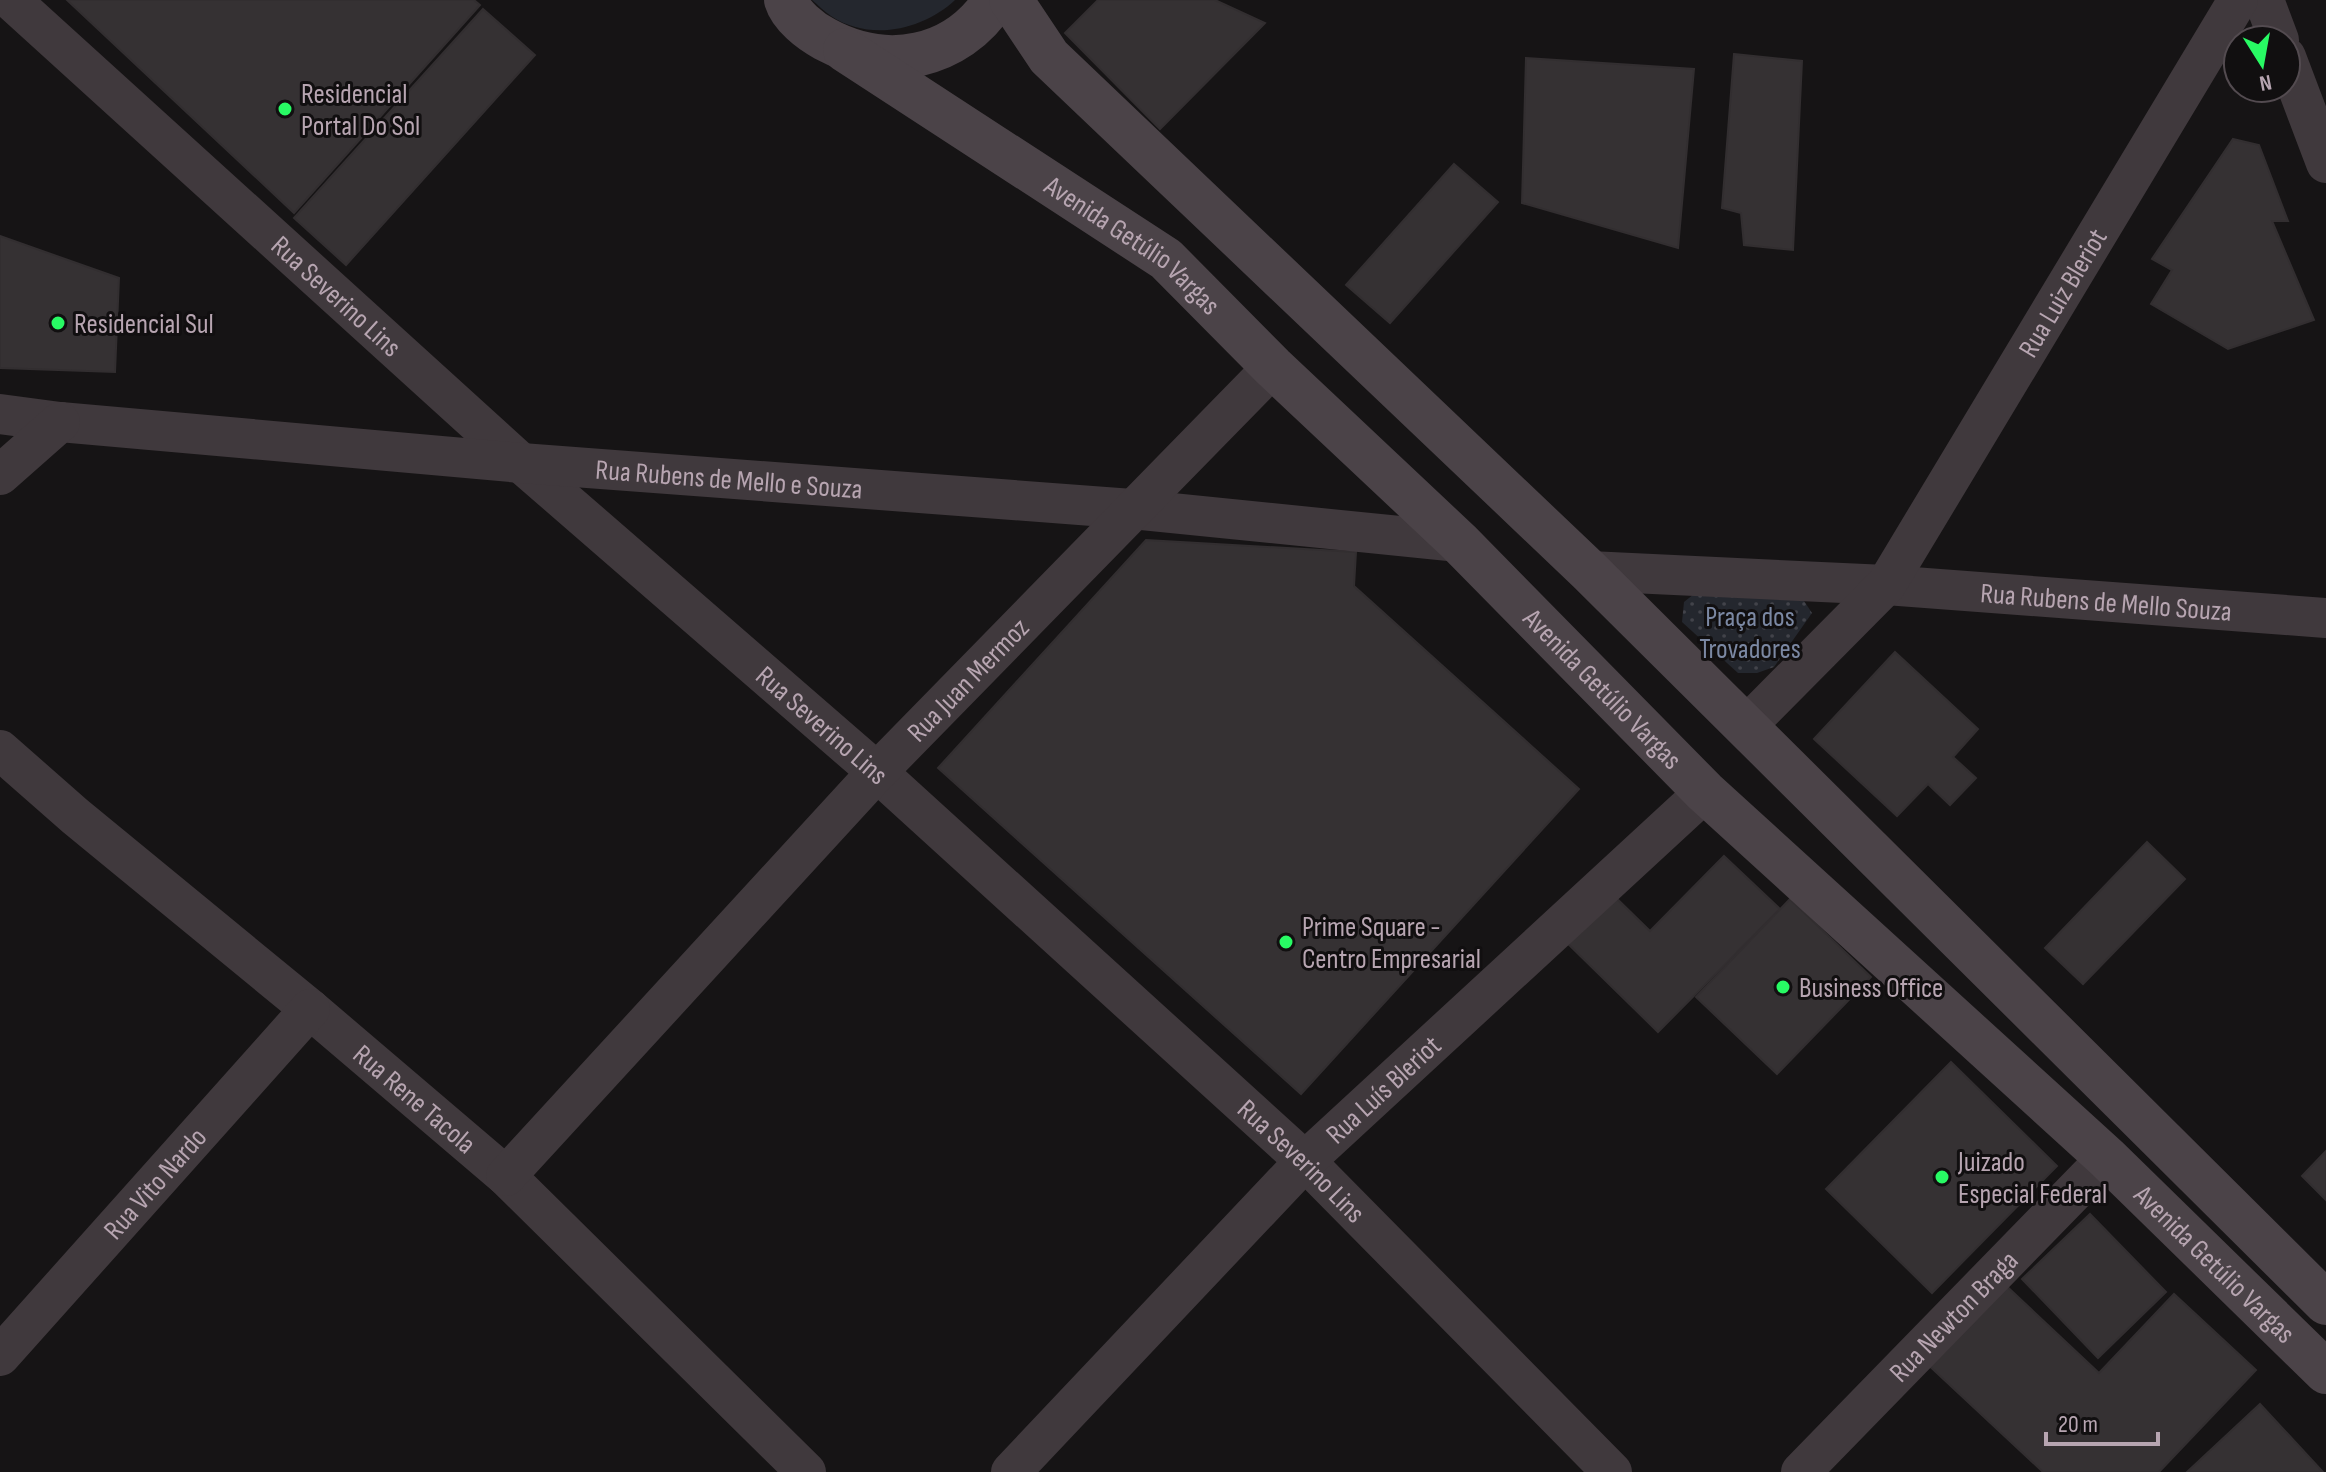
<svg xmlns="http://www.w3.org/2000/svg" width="2326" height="1472" viewBox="0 0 2326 1472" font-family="'Sofia Sans Condensed',sans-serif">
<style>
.grass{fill:#24272e}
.park{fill:url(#park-dots)}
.building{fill:#353133;stroke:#322e30;stroke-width:2}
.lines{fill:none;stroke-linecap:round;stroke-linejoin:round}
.street{stroke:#40393d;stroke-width:40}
.secondary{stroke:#4b4348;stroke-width:44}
.poi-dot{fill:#28fa64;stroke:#110f10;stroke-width:3}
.labels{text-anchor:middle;stroke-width:6;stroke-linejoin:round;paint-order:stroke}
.poi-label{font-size:28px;fill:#b7a5b1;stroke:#110f10;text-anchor:start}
.street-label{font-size:28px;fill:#b7a5b1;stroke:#110f10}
.park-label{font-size:28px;fill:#7b88a3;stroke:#110f10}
</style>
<defs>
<pattern id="park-dots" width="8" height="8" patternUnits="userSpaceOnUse" patternTransform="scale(2)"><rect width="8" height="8" fill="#24272e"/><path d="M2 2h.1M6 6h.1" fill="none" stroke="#42434a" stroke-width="1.8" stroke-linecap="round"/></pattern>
</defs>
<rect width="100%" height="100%" fill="#161415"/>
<!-- grass -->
<path class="grass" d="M812,0H955C923,30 870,42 831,16C825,12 818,5 812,0Z"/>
<!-- park -->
<path class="park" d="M1699,590L1802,598L1812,613L1774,667L1757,673H1738L1682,622L1684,602Z"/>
<!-- building -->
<g class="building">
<path d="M67,0H474L480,5L294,213Z"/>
<path d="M1098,0H1215L1265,23L1160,129L1065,33Z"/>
<path d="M483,9L535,55L346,265L294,218Z"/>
<path d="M1734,54L1802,61L1793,250L1744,245L1741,213L1722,208Z"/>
<path d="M1526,58L1694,69L1678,248L1522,203Z"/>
<path d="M2233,139L2259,145L2288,221H2272L2314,320L2228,349L2151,304L2172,270L2152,259Z"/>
<path d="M1454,164L1498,202L1390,323L1346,285Z"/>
<path d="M0,236L119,278L115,372L0,368Z"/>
<path d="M1146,540L1356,552L1354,586L1579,789L1301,1094L938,768Z"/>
<path d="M1895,652L1978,729L1953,757L1976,778L1950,805L1928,784L1897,816L1814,739Z"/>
<path d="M2147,842L2185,879L2083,984L2045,948Z"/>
<path d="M1724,856L1780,909L1658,1032L1561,937L1608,890L1650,931Z"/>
<path d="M1790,899L1871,977L1777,1074L1696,997Z"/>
<path d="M1951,1062L2057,1166L1932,1293L1826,1189Z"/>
<path d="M2326,1151V1200L2302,1176Z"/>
<path d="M2090,1214L2166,1292L2098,1358L2022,1279Z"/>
<path d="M2000,1280L2099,1373L2174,1294L2256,1370L2159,1472H2043L1924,1361Z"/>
<path d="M2260,1404L2323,1472H2187Z"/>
</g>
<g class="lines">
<!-- street -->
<g class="street">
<path id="s1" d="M11,0L521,463L877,772L1305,1161L1612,1472"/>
<path d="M2264,0L2279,40"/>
<path d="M2286,57L2326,163"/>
<path id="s2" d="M0,414L60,422L521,463L1132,509L1459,542"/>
<path d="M0,475L60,422"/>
<path id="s3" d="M1589,571L1886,585L2326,618"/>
<path id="s4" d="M1746,726L1886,585L2238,0"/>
<path id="s5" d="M0,750L75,816L310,1009L506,1176L806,1472"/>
<path id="s6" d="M506,1176L877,772L1273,367"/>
<path id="s7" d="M0,1356L310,1009"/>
<path id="s8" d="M1011,1472L1305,1161L1705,792"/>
<path id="s9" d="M1801,1472L2107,1158"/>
</g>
<!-- secondary -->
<g class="secondary">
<path d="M786,0C791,16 810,31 825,39C886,72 956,60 995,0"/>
<path d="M1011,0L1049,57L1589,571L2326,1303"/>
<path id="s10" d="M845,50L1166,259L1273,367L1459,542L1705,792L2107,1158L2326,1372"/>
</g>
</g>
<!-- markers -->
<g class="poi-dot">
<circle cx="285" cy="109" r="8"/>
<circle cx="58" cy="323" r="8"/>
<circle cx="1286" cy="942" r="8"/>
<circle cx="1783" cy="987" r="8"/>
<circle cx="1942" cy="1177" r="8"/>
</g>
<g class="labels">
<!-- poi labels -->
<g class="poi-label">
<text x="301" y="103">Residencial<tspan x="301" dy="32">Portal Do Sol</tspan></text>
<text x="74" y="333">Residencial Sul</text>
<text x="1302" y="936">Prime Square -<tspan x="1302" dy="32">Centro Empresarial</tspan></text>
<text x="1799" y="997">Business Office</text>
<text x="1958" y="1171">Juizado<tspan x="1958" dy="32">Especial Federal</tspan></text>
</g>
<!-- street labels -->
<g class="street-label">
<text dy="10" stroke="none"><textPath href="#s10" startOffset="348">Avenida Getúlio Vargas</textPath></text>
<text dy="10" stroke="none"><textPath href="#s4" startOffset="540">Rua Luiz Bleriot</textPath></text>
<text dy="10" stroke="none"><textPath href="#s1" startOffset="440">Rua Severino Lins</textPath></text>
<text dy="10" stroke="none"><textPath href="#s2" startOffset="732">Rua Rubens de Mello e Souza</textPath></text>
<text dy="10" stroke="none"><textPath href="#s3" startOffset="518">Rua Rubens de Mello Souza</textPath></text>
<text dy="10" stroke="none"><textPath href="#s6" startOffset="678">Rua Juan Mermoz</textPath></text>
<text dy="10" stroke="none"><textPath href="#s10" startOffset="996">Avenida Getúlio Vargas</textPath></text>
<text dy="10" stroke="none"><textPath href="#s1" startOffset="1088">Rua Severino Lins</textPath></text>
<text dy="10" stroke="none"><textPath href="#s8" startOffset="534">Rua Luís Bleriot</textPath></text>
<text dy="10" stroke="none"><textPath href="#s5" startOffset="542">Rua Rene Tacola</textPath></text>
<text dy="10" stroke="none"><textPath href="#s1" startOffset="1736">Rua Severino Lins</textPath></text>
<text dy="10" stroke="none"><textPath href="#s7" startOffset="232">Rua Vito Nardo</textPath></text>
<text dy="10" stroke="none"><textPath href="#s10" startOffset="1836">Avenida Getúlio Vargas</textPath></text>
<text dy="10" stroke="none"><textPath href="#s9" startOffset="218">Rua Newton Braga</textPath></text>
</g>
<!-- park labels -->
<g class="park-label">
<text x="1750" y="626">Praça dos<tspan x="1750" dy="32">Trovadores</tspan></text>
</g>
</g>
<!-- north arrow -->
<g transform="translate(2262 64) rotate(169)"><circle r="38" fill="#110f10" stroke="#534b50" stroke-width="2"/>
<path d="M0-6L14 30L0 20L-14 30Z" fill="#28fa64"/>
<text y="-12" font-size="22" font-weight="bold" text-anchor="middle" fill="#b7a5b1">N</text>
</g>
<!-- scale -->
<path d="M2046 1432v12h112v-12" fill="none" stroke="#b7a5b1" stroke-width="4"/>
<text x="2058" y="1432" font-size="24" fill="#b7a5b1" stroke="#110f10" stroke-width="6" paint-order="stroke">20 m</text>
</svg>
